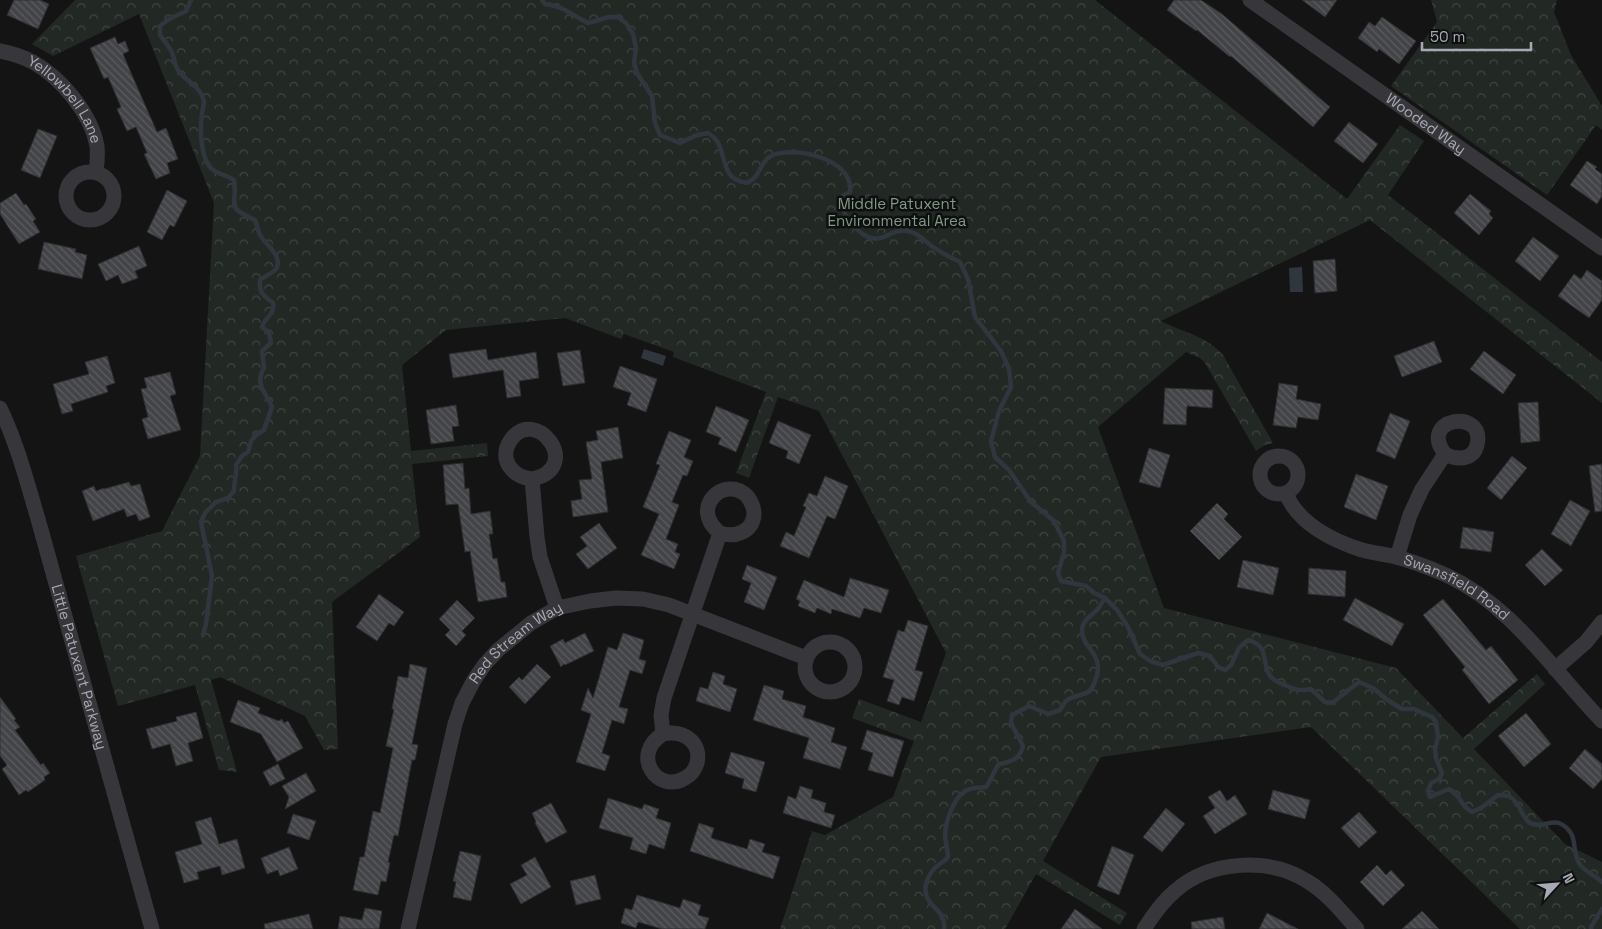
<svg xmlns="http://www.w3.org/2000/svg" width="1602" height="929" viewBox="0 0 1602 929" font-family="'Space Grotesk',sans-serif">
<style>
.park{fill:url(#park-crowns)}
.water{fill:#30363e}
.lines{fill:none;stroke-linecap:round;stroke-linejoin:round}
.stream{stroke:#30363e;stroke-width:4.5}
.building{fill:url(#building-back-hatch);stroke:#2e2e31}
.minor{stroke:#37373b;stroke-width:15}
.labels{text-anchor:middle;stroke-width:5;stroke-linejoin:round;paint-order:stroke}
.street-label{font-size:15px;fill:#a7a9b4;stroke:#0f0f10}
.park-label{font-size:15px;fill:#809c86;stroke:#0f0f10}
</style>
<defs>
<pattern id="park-crowns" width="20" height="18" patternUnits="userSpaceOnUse" patternTransform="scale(1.25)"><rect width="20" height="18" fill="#222924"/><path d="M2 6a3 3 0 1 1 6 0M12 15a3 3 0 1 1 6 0" fill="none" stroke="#3f4541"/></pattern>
<pattern id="building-back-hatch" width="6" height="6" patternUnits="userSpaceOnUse" patternTransform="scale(1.25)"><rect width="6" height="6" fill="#434448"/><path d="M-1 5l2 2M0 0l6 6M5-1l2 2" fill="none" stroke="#5b5c60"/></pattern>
</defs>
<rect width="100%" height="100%" fill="#141415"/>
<!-- park -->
<g class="park">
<path d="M75,0H1095L1347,199L1400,125L1424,141L1388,195L1602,362V403L1370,220L1161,321C1184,333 1205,335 1223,355L1273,443L1265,445L1256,451L1205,363L1200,358L1186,352L1098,427L1164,608L1396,668L1463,738L1537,674L1545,684L1474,749L1565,844L1602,862V929H1520L1311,727L1101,757L1043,861L1127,913L1120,925L1036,874L1005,929H780L812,831L825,835L893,797L914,741L852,718L859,699L921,722L946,653L819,411L778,397L749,478L736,473L766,392L673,357L674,352L624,334L621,339L565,318L446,330L402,365L411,451L487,443L488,456L412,464L420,537L332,602L338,749L324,750L305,716L220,677L211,680L237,772L219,770L195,685L118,706L76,556L162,531L200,456L214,203L139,14L53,56L32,44Z"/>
<path d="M1431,0H1557L1554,12L1571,55L1602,106V130L1596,125L1547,195L1391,86L1437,22Z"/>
</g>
<!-- water -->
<g class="water">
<path d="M1302,267L1303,292H1290L1289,268Z"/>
<path d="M644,349L666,356L663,366L641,358Z"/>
</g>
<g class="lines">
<!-- stream -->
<g class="stream">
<path d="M191,0L186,11L169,19L160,26V35C165,42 170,47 173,55C175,61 175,68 180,73C188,82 202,88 204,102C204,106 202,110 202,114C200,129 200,160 213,170C219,175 226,174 234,180C238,207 224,206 255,220C257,225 258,231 260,235C265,244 284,257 276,269C273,273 265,276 260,280C259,293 263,295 273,303C275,315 265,317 262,327L269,333L271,343L262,351L264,368C254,383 266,393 272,407L264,430L257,434L251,441L248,452L242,456L236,465C237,474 234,482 234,491L228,498L216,502L205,513L201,522L212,576L206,624L203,635"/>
<path d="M542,0L545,4C561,5 574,16 588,23L609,17H618L626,23L633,34L636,48L634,63L637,73L652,96L655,123L660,135L680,143L697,135L708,133C711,135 715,138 717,141C728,160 720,178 747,183C750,181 754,179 756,176C761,169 764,158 773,155C796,146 854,159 850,192L843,196C841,206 844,213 849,221C852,226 856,229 860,232C884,251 890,222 914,233C921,236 927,243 933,247C942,253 951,258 960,262L968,279L975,317L1001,351L1009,369L1011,387L999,411L991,441L995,457L1009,470L1031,502L1054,521L1064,541V552L1058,573L1061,581L1086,586L1094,593L1105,598L1117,610L1128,627L1140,654L1150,661L1163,665L1198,653L1210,656L1218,667L1225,670L1231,665L1239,648L1248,640C1271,646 1260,663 1271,677C1274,681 1280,683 1285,685C1295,690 1300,691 1311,689L1325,702L1332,703L1359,682L1373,688L1386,699L1402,709H1414L1432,717L1436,722L1438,737L1435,749L1436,758L1442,773L1439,779L1431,783L1428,791L1430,797L1449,789C1462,796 1460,806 1472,812L1481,808L1498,795L1509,796C1512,798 1515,801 1517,804C1522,811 1523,818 1530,823C1541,829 1553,818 1563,825C1579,836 1571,849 1579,863C1584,872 1595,875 1602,882"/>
<path d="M944,929C947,907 921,907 926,884C927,879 930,874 933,870C937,865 944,862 948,857C948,850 945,841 945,834C946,822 953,799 964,792C970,787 979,788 986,787C992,779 993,772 999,764C1011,762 1020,759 1023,746L1011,723L1012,715L1029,706L1048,714L1060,710C1062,707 1064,703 1066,701C1074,694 1088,697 1093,686C1109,652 1081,651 1082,629C1083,620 1091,616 1096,611C1100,607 1102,602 1105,598"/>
<path d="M1591,929V927L1602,909"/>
</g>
</g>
<!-- building -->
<g class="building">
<path d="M14,0H40L49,4L38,29L7,15Z"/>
<path d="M1174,0H1201L1222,14L1330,107L1313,127L1231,56L1230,57L1197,30L1196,31L1167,10Z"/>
<path d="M1302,0H1337L1325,17Z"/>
<path d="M1382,17L1416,41L1399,64L1379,49L1377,52L1358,38L1369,22L1375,26Z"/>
<path d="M115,37L118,44L125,41L129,51L123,54L135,82L157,132L166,128L178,159L167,163L170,173L156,179L144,154L147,153L136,127L127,131L117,109L121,107L108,77L104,79L90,48Z"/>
<path d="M1349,122L1378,144L1363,163L1334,141Z"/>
<path d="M38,129L57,136L40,178L21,170Z"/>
<path d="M1587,161L1597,167L1595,169L1602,174V196L1597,204L1570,185Z"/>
<path d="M167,190L187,201L174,227L170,225L162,240L147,232Z"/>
<path d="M16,193L24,205L26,204L36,219L33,221L40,232L19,244L0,214V203Z"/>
<path d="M1470,194L1491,211L1489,214L1493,218L1479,235L1454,213Z"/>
<path d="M1533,237L1559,256L1540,281L1515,261Z"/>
<path d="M44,242L76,249L75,252L87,255L82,279L38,269Z"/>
<path d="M139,246L147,266L135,271L138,278L122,284L118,275L106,281L98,264Z"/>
<path d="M1335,259L1337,291L1315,293L1313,261Z"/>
<path d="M1587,270L1602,281V300L1589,318L1558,296L1574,274L1581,279Z"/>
<path d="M1434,341L1442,362L1402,377L1394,356Z"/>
<path d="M486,349L488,360L536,352L539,378L519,381L521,396L507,398L503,370L453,378L449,354Z"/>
<path d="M580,350L585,383L563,386L557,353Z"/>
<path d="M1484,351L1516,375L1503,394L1470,369Z"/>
<path d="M107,356L115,383L106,386L108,392L71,404L73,411L62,414L53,384L89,374L85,362Z"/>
<path d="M620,366L657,379L646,412L627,405L631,393L613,387Z"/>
<path d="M170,372L176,394L170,396L181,430L148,439L142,419L148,417L141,389L147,388L144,378Z"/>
<path d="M1279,383L1298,386L1296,399L1321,404L1318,420L1298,417L1296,428L1273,425Z"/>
<path d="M1165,388L1213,390L1212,408L1187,406L1186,425L1163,424Z"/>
<path d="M1538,402L1540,441L1521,443L1518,403Z"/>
<path d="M456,405L459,426L452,427L454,441L431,444L426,410Z"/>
<path d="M716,406L749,420L736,452L718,444L721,438L706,432Z"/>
<path d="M1390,413L1410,421L1395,459L1376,451Z"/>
<path d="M778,421L811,435L799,464L786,458L788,451L769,443Z"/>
<path d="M618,427L623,458L601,462L608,512L573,517L571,501L582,499L579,480L592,479L586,442L598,440L596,431Z"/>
<path d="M669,431L691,440L684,457L693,461L687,476L683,475L672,502L679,505L666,539L678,544L675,552L680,554L674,569L641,555L659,514L643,507L660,465L656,464Z"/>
<path d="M1149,448L1170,455L1160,488L1139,482Z"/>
<path d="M1512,456L1527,468L1501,500L1487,488Z"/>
<path d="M463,463L465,489L469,488L471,514L490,511L493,534H489L493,559L497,558L501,582H505L507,597L478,602L470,551L465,552L458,504L446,505L443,465Z"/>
<path d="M1602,464V511L1595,512L1589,466Z"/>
<path d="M1356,474L1388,486L1376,520L1344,507Z"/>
<path d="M825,476L848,486L835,519L827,516L809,558L780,546L786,532L794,536L806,507L803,506L809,493L817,496Z"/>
<path d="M129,482L131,486L140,484L150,517L139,521L136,514L127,517L124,509L93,521L82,491L94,486L96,491L104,488V489Z"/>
<path d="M1570,500L1590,511L1571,546L1551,534Z"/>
<path d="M1217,503L1228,514L1224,519L1242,537L1219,560L1190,531Z"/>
<path d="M599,523L617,548L588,569L576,554L587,546L580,537Z"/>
<path d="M1463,527L1494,532L1491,552L1460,548Z"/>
<path d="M1542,549L1563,570L1545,586L1525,565Z"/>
<path d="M1243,560L1279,568L1273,595L1237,587Z"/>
<path d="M747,565L777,577L764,610L744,602L751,583L742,579Z"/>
<path d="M1309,568L1346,571L1345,597L1308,594Z"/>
<path d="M850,578L889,590L881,613L864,608L860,618L832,609L831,614L817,608L815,613L798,606L800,601L796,599L804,580L844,597Z"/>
<path d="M379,594L404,612L394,626L389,623L377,641L356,627Z"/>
<path d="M1355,598L1404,624L1392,646L1343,620Z"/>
<path d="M1443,599L1486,650L1491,646L1518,680L1489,704L1462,670L1465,667L1423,615Z"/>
<path d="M457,600L475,618L462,631L466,635L456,646L445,635L450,630L439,619Z"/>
<path d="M908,620L928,626L915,670L923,672L914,701L902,697L899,705L887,701L894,680L883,677L898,630L904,632Z"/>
<path d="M585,633L594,651L565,665L564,664L561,667L550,646L563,639L565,643Z"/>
<path d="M623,633L644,640L639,659L646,661L642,674L630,670L619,707L628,709L624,724L612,720L602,753L610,756L605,771L576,762L591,714L581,710L588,688L593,698L608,647L617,650Z"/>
<path d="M410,664L427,668L412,744L418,745L415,760H412L398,836L394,835L388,862L390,863L386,882L381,881L378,895L353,890L360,857H364L373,811L380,813L393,748L386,746L394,709H392L398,676L408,678Z"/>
<path d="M537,664L551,677L525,704L509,687L519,677L522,680Z"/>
<path d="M713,672L725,676L723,684L737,689L730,712L696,701L700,687L708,689Z"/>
<path d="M764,685L784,691L782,699L806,706L803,717L835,728L831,742L847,747L840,769L803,758L809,738L753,720Z"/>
<path d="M0,697L16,719L14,720L20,727L15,730L41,765L43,763L50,773L44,777L45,780L28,792L26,790L19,795L2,769L7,765L0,756Z"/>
<path d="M238,700L260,708L258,713L279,721L282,719L284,723L288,721L303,748L277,762L261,734L230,722Z"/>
<path d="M196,712L203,738L188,743L193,761L176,766L170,744L152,749L146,729L177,721L176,717Z"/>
<path d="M1526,713L1551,744L1524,767L1498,736Z"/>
<path d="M867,730L904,741L893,777L868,770L873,753L861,749Z"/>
<path d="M1585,749L1602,764V779L1593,789L1569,768Z"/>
<path d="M731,752L765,762L756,792L742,788L744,779L725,773Z"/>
<path d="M278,764L285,779L270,786L263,772Z"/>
<path d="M306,773L316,791L285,809L289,797L282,786Z"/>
<path d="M800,786L813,790L811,798L826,803L824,812L835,815L831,828L783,813L788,796L796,799Z"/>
<path d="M1220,790L1227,801L1235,795L1247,814L1215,834L1203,816L1215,808L1208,797Z"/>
<path d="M1273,790L1310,800L1305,819L1268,809Z"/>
<path d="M608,798L642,809L644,804L659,809L656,818L671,823L664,849L649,844L646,854L630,849L633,838L599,828Z"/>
<path d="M551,803L567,832L546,843L535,823L536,822L532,813Z"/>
<path d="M1166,808L1185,824L1162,852L1143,837Z"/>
<path d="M1359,812L1377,832L1359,848L1341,828Z"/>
<path d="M293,814L316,821L309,840L287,833Z"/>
<path d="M211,817L219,844L237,839L245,868L222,875L220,866L197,872L199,879L184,883L175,852L202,844L195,822Z"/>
<path d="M699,823L714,828L711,838L747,849L750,839L765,844L762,852L780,857L773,879L690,851Z"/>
<path d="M1112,846L1134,855L1119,895L1097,886Z"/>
<path d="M289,847L298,869L280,876L278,870L267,874L261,858Z"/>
<path d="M460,851L481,856L471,901L453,897L456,882L453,881Z"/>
<path d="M535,857L551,887L521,904L510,884L527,875L521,865Z"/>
<path d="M1377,865L1386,875L1391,870L1405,885L1383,906L1360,882Z"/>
<path d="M595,875L601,899L576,905L570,881Z"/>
<path d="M637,895L680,908L683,899L701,905L698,915L709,918L705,929H662L638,922L636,928L621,923L625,908L632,910Z"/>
<path d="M365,908L382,911L379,929H338L340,916L362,920Z"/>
<path d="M1075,909L1102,929H1061Z"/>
<path d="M1422,911L1439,929H1402Z"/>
<path d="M1267,913L1298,929H1259Z"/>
<path d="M309,914L313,929H265L264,924Z"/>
<path d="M1223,917L1225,929H1192L1191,922Z"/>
</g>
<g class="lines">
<!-- minor -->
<g class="minor">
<path id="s1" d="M1250,0L1602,248"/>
<path id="s2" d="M0,51C11,53 23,57 33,62C61,78 91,113 97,146C98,155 97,164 96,172"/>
<circle cx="90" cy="196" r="24"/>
<path id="s3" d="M0,408C17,443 27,482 38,519L152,929"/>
<circle cx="1279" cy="475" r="19"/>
<path d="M532,479C513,477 498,460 510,441C535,403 585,468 532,479L537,537L540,557L557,608"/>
<path id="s4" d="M1286,493C1297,523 1333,541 1362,550C1373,553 1385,554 1396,557C1412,561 1430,568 1446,575C1513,606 1552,670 1602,721"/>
<path d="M1397,557L1410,515L1422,489L1445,454C1456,460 1473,461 1477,445C1486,407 1417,418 1445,454"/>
<circle cx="830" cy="667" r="25"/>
<path d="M1555,669L1586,642L1602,622"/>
<path d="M663,734C630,754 657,795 685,778C691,775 695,770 697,763C702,741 682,730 663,734L661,715L664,698L720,533C735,538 753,532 754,514C754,507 751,501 747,496C725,474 688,508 720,533"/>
<path id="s5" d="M408,929L455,724L462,703L474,680L485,664L498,650L531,623L557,608L590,601L616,598L643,599L669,605L806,658"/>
<path d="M1144,929C1153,915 1162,902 1175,891C1210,860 1269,857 1307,881C1327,893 1342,912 1357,929"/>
</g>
</g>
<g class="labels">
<!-- street labels -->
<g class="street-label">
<text dy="5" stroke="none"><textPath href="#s2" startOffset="85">Yellowbell Lane</textPath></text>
<text dy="5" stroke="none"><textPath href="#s1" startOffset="215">Wooded Way</textPath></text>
<text dy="5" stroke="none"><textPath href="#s4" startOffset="201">Swansfield Road</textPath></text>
<text dy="5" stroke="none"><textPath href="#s5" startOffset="315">Red Stream Way</textPath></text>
<text dy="5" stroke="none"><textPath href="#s3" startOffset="271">Little Patuxent Parkway</textPath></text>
</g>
<!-- park labels -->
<g class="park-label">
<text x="897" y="209">Middle Patuxent<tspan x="897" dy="17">Environmental Area</tspan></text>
</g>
</g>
<!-- north arrow -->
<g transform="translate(1557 884) rotate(64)" stroke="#0f0f10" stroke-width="4" paint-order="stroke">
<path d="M0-4L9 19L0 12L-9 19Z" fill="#a7a9b4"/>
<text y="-8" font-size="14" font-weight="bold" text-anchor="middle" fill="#a7a9b4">N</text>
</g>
<!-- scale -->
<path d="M1422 42v8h109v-8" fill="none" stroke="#a7a9b4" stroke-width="2.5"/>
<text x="1430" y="42" font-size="15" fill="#a7a9b4" stroke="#0f0f10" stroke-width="4" paint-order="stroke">50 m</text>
</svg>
